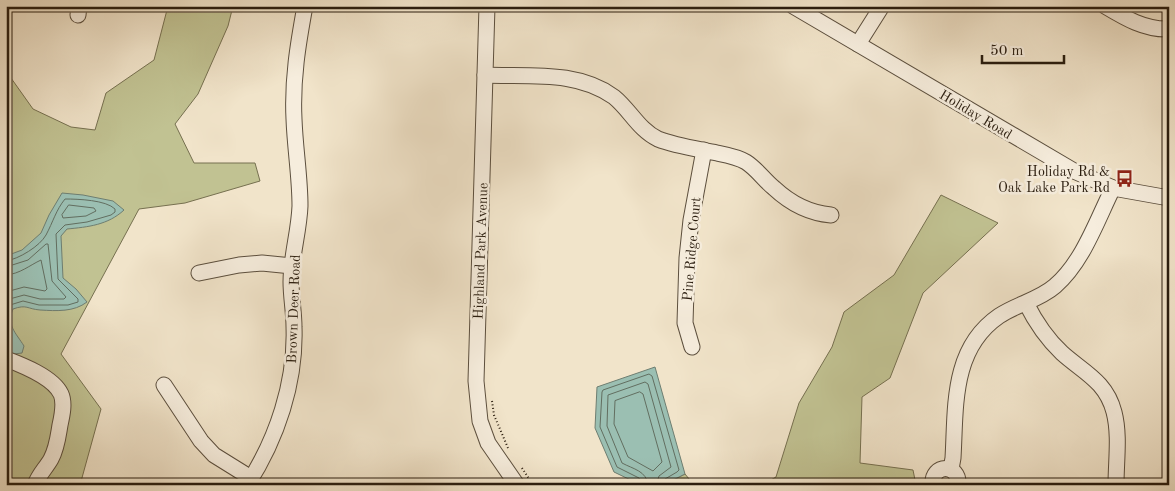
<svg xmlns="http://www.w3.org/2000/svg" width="1175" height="491" viewBox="0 0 1175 491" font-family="'Old Standard TT',serif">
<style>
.green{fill:#c1c292;stroke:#767050}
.water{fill:#9bbfb2;stroke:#6e7e71}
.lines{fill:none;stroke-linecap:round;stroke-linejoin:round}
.shore{stroke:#626e60;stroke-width:1}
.minor-casing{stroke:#5c4f3e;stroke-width:17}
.path{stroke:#2a1d0f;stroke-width:2;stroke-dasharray:1 2.5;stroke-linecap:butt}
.minor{stroke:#f6eddd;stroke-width:15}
.labels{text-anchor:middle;stroke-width:5;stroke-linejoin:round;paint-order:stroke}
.street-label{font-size:14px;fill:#2a1d0f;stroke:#f6eddd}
.poi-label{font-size:14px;fill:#2a1d0f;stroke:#f6eddd;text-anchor:end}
</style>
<rect width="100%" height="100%" fill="#f1e4ca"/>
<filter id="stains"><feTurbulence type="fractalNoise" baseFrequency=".004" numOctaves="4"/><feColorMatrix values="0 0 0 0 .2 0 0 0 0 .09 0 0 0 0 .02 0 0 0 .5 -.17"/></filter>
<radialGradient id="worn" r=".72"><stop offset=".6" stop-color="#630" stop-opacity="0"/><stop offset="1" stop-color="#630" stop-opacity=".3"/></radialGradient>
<!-- green -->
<g class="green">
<path d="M168,6H233L228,26L198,94L175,124L194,163H255L260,181L185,203L139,209L61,354L101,409L80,485H6V67L11,78L33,109L71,127L95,130L106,93L154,60Z"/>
<path d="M941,195L998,223L923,293L890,378L862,397L860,463L913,470L916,485H762L776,477L799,403L832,347L844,312L894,275Z"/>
<path d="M685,474L694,485H663Z"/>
</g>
<!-- water -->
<g class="water">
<path d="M62,193L83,195L113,201L124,210C108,225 88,227 67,229L61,236L63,278L76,289L87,302C74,312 57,311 40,310C27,309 27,304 13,309C6,325 16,333 24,346L22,353L14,354L6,351V256L22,250L41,233L49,215Z"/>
<path d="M655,367L685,474L663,485H641L614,472L595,428L597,387Z"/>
</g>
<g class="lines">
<!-- shore -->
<g class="shore">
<path d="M69,205L94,208L96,211L86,216L63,218L62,215Z"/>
<path d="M6,261C19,259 40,246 46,235C53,222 56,210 65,199C78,199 106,200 115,209V212L111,215L87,222L65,225L56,234L58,279L78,299V302L68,305H39L23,301L10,305L6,312"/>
<path d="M6,267L28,260L46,244H48L52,281L66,297L64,299H40L24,295L6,300"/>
<path d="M6,275C20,274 30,265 41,260L47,289L45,291L24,287L6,292"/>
<path d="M640,392L643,394L662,462L653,471L628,457L614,424L615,401Z"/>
<path d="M642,485L639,478L617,467L600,427L602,392L603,390L649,374L652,376L679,470L677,472L665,479L663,485"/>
<path d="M648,485C647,471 633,469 622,463L607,426L608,395L645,382L648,384L671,467L659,476L656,485"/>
</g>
<defs>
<g id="minor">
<path d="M487,6L476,381L480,421L488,443L517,485"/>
<path d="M793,6L1074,171L1113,188L1169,198"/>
<path d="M1105,6C1125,18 1145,30 1169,29"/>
<path d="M78,15L79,6"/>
<path d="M858,44L882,6"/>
<path d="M485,75C529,77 577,70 614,97C630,110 639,130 658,139C676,146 698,149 717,153C727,155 738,157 746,162C757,169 764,180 774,188C790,203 809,213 831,215"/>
<path d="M199,273L239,265L262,263L292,266"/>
<path d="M1026,303C1035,321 1046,338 1062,353C1083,372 1106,381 1114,412C1120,435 1116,461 1116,485"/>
<path d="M692,347L685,323L687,258L691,220L704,150"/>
<path d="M6,359C22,365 53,377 61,394C65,403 62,416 60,425C58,437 57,448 51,459C46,468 39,474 35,485"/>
<path d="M164,385L201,441L214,455L251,478"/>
<path d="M951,469L953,458C956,407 951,349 999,316C1017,304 1039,300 1055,286C1083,262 1097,220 1113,188"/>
<path d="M247,485C277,439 296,382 294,327C294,312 291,297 291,282C291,256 299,232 300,206C300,177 295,148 294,119C292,80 298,44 305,6"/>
<path d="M933,485C931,463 960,463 958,485"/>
</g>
</defs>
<!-- minor casing -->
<use href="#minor" class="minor-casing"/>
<!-- path -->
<g class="path">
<path d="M492,401L494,415L508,448"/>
<path d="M522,468L533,485"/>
</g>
<!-- minor -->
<use href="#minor" class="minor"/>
</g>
<!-- icons -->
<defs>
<symbol id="bus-bare" viewBox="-9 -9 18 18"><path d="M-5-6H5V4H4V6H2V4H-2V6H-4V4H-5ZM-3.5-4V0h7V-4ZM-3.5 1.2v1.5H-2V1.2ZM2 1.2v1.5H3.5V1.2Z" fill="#8f2418" stroke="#f6eddd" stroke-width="2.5" paint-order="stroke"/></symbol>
</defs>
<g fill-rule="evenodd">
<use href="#bus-bare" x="1112" y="166" width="25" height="25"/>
</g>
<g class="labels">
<!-- street labels -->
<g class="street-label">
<text transform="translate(976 114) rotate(31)" y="5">Holiday Road</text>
<text transform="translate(691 249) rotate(-85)" y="5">Pine Ridge Court</text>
<text transform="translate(480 251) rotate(-88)" y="5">Highland Park Avenue</text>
<text transform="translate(293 309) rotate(-88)" y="5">Brown Deer Road</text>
</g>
<!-- poi labels -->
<g class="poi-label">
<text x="1110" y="176">Holiday Rd &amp;<tspan x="1110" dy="16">Oak Lake Park Rd</tspan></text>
</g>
</g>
<!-- margin -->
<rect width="1175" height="491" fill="none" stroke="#f1e4ca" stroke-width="25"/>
<rect x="8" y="8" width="1160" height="476" fill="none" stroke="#2a1d0f" stroke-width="2.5"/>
<rect x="12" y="12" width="1150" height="466" fill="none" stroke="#2a1d0f"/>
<!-- scale -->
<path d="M982 55v8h82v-8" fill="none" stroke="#2a1d0f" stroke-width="2.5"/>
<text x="990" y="55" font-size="15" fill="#2a1d0f" stroke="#f6eddd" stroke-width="4" paint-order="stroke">50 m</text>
<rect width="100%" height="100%" filter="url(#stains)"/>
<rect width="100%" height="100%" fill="url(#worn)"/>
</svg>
